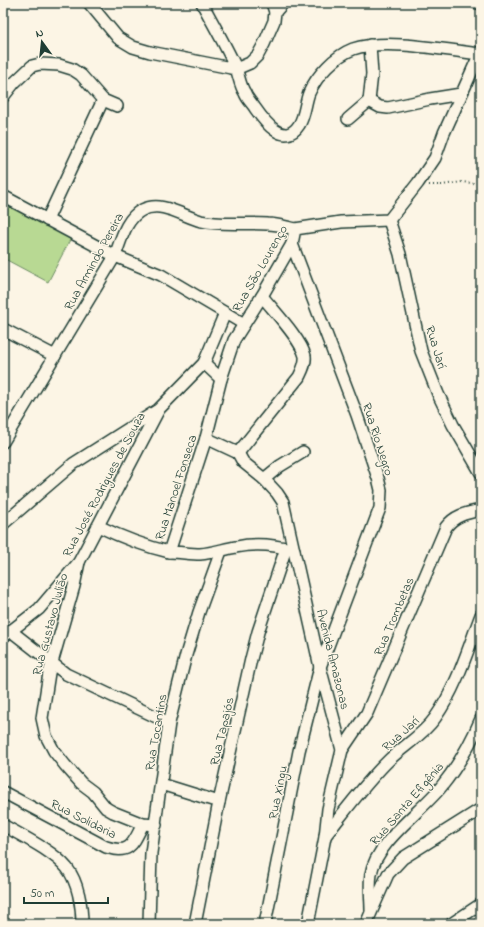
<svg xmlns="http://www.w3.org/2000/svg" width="484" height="927" viewBox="0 0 484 927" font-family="'Indie Flower',sans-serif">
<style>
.green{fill:#b8d993;stroke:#6c8b64}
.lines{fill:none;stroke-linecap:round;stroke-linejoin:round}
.minor-casing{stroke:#1f3d34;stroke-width:14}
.path{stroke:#1f3d34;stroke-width:2;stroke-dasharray:1 3;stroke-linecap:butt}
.minor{stroke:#fcf5e5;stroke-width:11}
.labels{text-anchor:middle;stroke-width:3;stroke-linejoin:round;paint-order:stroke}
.street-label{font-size:13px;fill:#1f3d34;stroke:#fcf5e5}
</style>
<rect width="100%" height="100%" fill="#fcf5e5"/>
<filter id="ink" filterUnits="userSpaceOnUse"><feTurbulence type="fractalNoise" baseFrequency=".025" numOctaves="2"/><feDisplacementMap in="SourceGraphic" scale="8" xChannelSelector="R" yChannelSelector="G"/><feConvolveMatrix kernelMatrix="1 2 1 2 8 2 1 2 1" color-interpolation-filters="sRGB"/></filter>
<g filter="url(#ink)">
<!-- green -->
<path class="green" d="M3,199L72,236L48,282L3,258Z"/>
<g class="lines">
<defs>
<g id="minor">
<path d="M89,3L118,38L133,47L150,52L236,69L250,63L258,55L264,44L274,21L275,12L272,3"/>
<path d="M202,3C213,24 226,46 236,68C239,76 240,86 245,93C247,99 252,103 255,108C264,121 284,148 299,125C305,116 305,103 309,93C317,75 335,56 353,49C384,38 446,50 480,54"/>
<path d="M477,3H481"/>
<path d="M275,12L283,3"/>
<path d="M3,97L14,83L32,66L40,64L59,65L72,69L81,75L103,100L117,106"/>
<path d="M369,101L372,74L370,45"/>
<path d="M348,119L369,101L380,107L388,108L430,99L461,94"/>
<path d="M3,196L115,256L161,275L244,324"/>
<path d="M47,220L103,100"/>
<path d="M389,220L400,254L421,351L438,394L453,425L481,473"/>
<path d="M3,329L55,356"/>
<path d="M204,363L221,379"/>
<path d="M206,438L238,453L243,462L264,479L277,493L283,502L320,667L342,750L328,809L325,837L308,924"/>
<path d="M3,442L115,256C121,240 126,218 142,210C162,200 182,216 201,221C223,226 246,222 268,224C277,224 286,227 295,229"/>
<path d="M238,453L299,377C302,371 306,364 305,356C301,339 273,310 262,296"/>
<path d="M264,479L280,466L303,452"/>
<path d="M3,524L73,464L158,410L204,363L225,313"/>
<path d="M98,526C121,537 144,546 169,552"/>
<path d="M294,550C276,545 254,543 236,547C224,549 213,553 200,554C190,554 179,552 169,552L206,438L221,379L234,340L262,296L292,244L295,229L341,222L389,220L418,183L435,158L444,133L481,51"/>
<path d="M79,562L74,586L49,673L42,718L46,736L54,751L65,765L81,783L93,792L106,808L113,812L143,824L156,825"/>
<path d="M11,631L66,674L169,723"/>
<path d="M3,637L39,609L79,562L158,411"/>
<path d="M342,750L367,713L446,527C455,515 467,513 481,510"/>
<path d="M161,784L219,802"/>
<path d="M3,792L106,847C131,855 133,843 143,824"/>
<path d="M3,825C22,836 53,851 67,868C78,882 82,906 82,924"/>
<path d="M325,836C346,810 366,782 390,759C405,745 423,735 435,718C457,687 468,649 481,615"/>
<path d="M371,910C371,899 369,885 371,874C376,842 421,812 441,787C459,765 470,745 481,719"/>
<path d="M149,924L151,853L169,723L186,655L199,612L221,551"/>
<path d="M195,924L219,802L251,659L258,632L286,548"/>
<path d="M265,924L299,751L320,667L380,508L381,490L378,478L357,415L292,244"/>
<path d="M366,924L388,874L403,858L481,809"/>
<path d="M451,924L481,904"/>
</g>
</defs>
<!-- minor casing -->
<use href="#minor" class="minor-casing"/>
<!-- path -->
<path class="path" d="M429,185H442L462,182L481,184"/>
<!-- minor -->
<use href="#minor" class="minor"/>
</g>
</g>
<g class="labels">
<!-- street labels -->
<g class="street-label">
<text transform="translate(93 261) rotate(-61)" y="5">Rua Armindo Pereira</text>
<text transform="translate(259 268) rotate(-60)" y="5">Rua São Lourenço</text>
<text transform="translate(437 347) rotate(73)" y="5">Rua Jarí</text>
<text transform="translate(379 439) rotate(72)" y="5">Rua Rio Negro</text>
<text transform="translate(103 484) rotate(-62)" y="5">Rua José Rodrigues de Souza</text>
<text transform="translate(175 487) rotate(-72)" y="5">Rua Manoel Fonseca</text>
<text transform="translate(393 616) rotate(-67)" y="5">Rua Trombetas</text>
<text transform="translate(49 624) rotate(-75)" y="5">Rua Gustavo Julião</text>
<text transform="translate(334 659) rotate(76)" y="5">Avenida Amazonas</text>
<text transform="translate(221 731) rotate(-77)" y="5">Rua Tapajós</text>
<text transform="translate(155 732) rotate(-80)" y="5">Rua Tocantins</text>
<text transform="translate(400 733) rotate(-42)" y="5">Rua Jarí</text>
<text transform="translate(277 792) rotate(-79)" y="5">Rua Xingu</text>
<text transform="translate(406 803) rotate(-49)" y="5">Rua Santa Efigênia</text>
<text transform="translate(84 818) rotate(27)" y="5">Rua Solidaria</text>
</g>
</g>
<!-- margin -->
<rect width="484" height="927" fill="none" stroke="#fcf5e5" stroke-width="16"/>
<rect x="8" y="8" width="468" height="911" fill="none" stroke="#1f3d34" stroke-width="1.5" filter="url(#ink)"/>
<!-- north arrow -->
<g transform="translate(42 42) rotate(345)" stroke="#fcf5e5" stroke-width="3" paint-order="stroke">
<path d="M0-3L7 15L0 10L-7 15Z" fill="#1f3d34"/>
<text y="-6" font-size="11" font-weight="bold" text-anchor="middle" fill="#1f3d34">N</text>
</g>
<!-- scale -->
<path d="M24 897v6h84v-6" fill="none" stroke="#1f3d34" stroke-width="2"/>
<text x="30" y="897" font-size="12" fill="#1f3d34" stroke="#fcf5e5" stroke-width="3" paint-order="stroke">50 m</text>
</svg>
